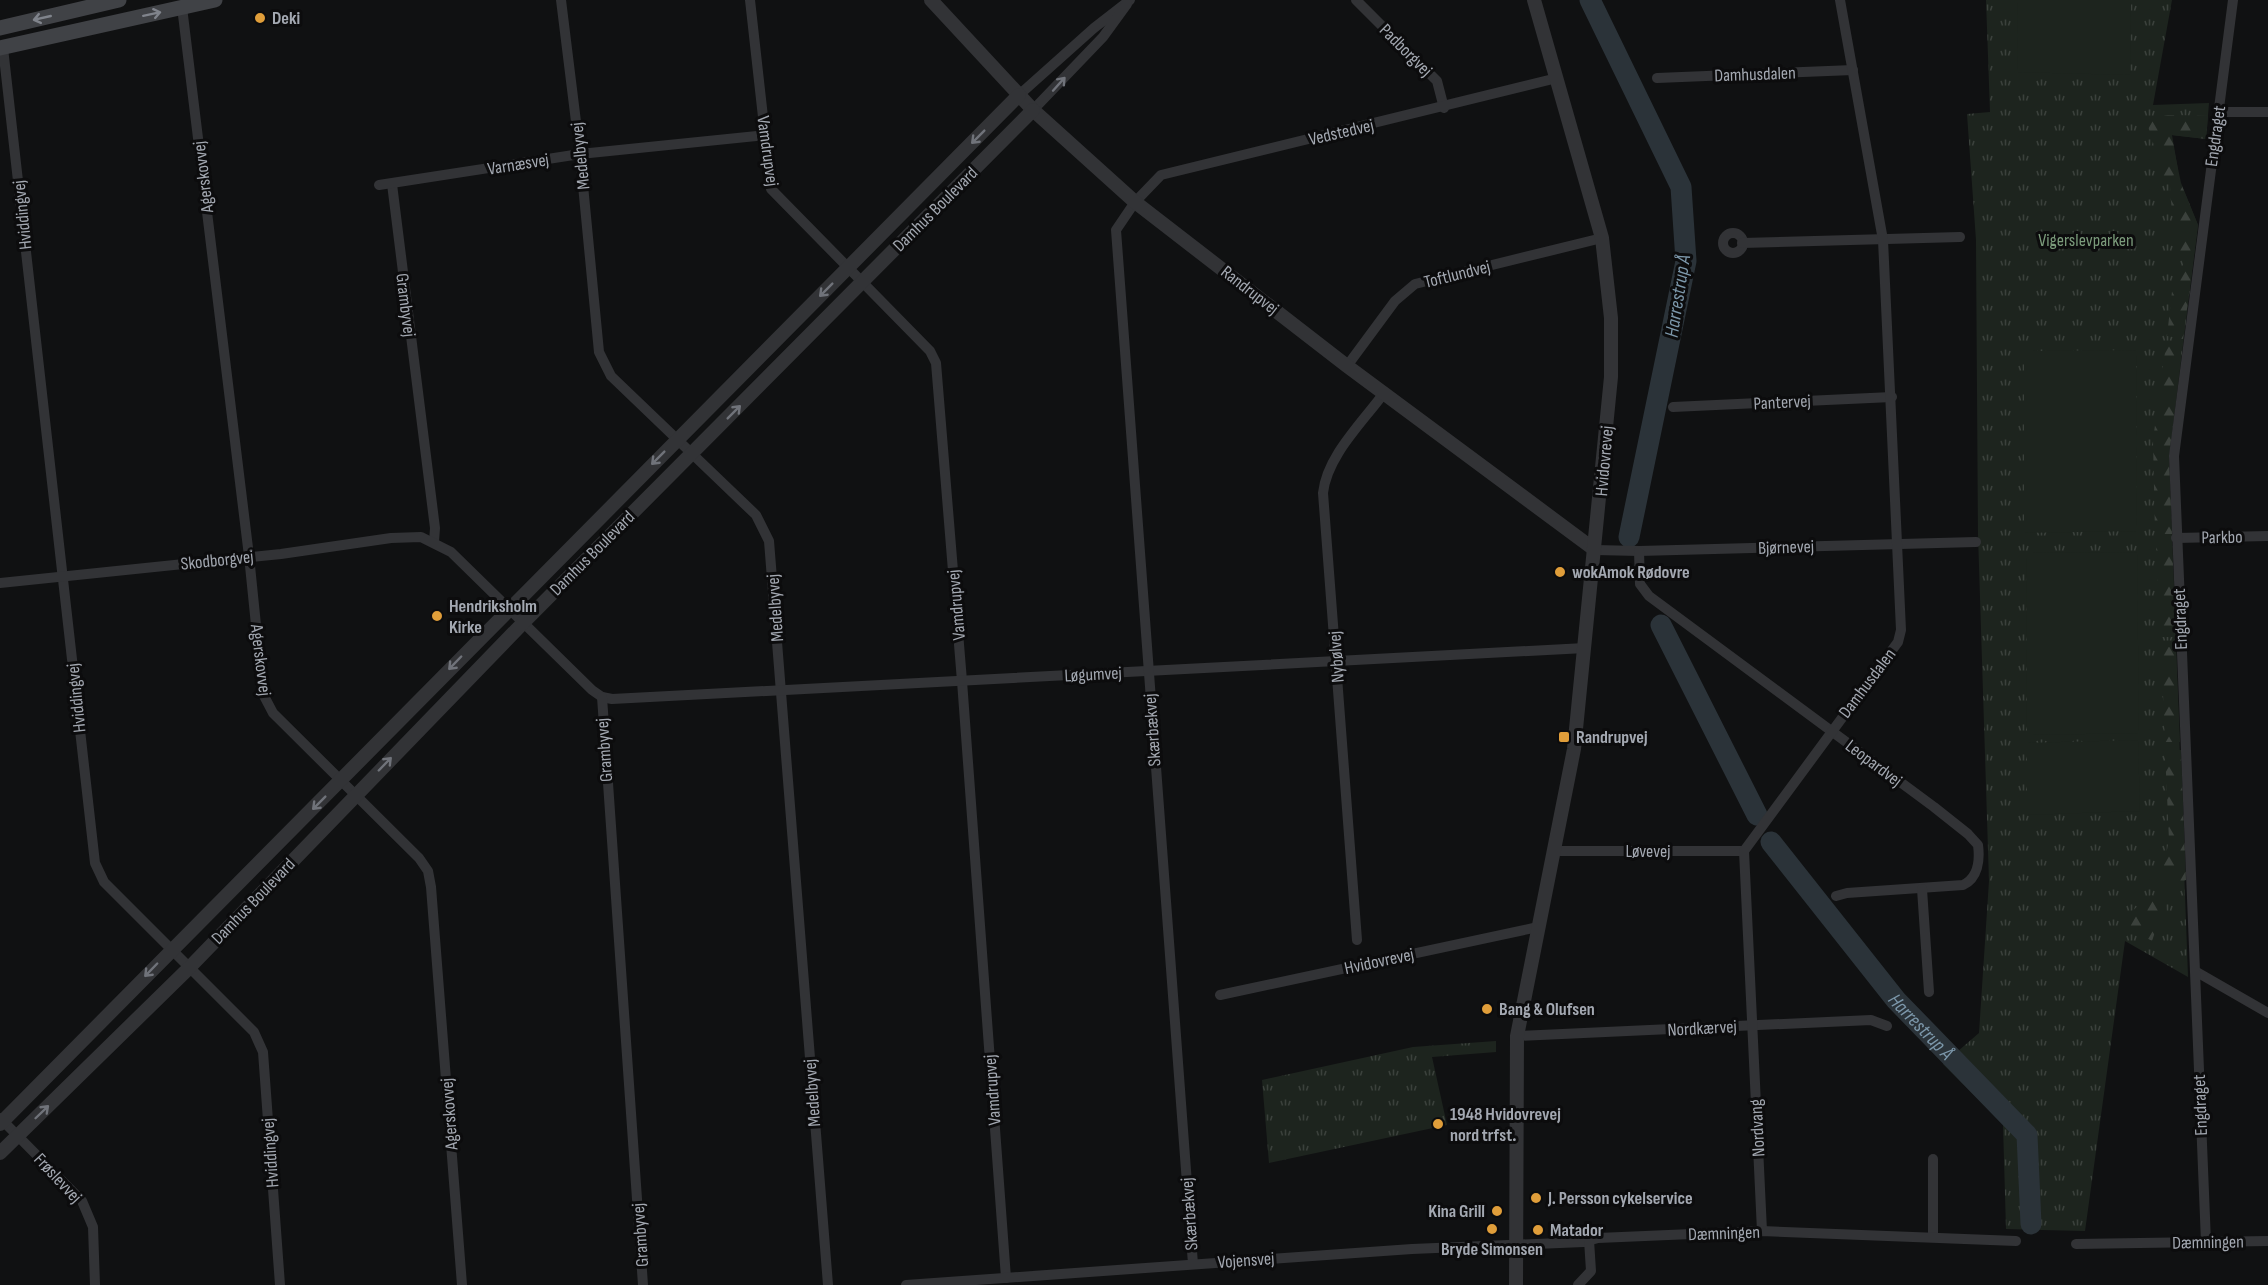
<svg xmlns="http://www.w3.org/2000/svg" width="2268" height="1285" viewBox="0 0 2268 1285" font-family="'Sofia Sans Condensed',sans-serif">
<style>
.grass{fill:url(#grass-tufts)}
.forest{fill:url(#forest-firs)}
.pitch{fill:#1d241e}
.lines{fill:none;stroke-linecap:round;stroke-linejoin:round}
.river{stroke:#2b3339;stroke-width:21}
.minor{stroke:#323336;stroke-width:10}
.tertiary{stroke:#323336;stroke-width:14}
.secondary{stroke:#404246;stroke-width:15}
.oneway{stroke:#80848c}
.oneway2{stroke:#70737a}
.poi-dot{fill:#e09e3a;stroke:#0c0c0d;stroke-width:2}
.labels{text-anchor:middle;stroke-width:6;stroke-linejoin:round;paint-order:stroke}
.poi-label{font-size:18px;font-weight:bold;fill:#a3a8b1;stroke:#0c0c0d;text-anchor:start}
.street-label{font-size:18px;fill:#a3a8b1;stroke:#0c0c0d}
.park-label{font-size:18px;fill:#7b9b7b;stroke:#0c0c0d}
.water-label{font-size:20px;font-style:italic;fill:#7c97aa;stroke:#0c0c0d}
</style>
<defs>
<pattern id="grass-tufts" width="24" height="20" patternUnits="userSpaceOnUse" patternTransform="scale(1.5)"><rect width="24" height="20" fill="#1d241e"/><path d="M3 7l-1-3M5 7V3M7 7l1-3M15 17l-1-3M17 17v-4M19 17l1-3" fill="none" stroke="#3b413c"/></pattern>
<pattern id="forest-firs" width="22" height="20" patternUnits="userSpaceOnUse" patternTransform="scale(1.5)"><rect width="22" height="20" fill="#1d241e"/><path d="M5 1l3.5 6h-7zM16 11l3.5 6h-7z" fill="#3b413c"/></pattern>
</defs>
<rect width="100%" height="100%" fill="#101112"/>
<!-- grass -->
<g class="grass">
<path d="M1986,0H2172L2153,105L2209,103L2206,139L2171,135L2181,183L2198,225L2169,457L2188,977L2125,941L2085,1231L2006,1229L2003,1124L1943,1064L1979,1033L1989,881L1978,534L1976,240L1967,114L1990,112Z"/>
<path d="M1496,1041V1052L1432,1057L1447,1125L1269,1163L1262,1080L1413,1047Z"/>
</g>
<!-- forest -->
<g class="forest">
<path d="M2168,115L2208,116L2206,139L2172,135L2178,170L2176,175L2164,178L2147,123L2148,119Z"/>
<path d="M2171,183L2182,186L2198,225L2183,339L2167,336L2174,274L2182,275L2184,255L2176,253C2178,238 2167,190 2171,183Z"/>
<path d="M2166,344L2182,346L2169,457L2172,534H2155L2153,440Z"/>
<path d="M2156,543H2172L2176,637H2160Z"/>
<path d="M2161,647H2176L2180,742H2165Z"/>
<path d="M2181,750L2186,880L2171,887L2161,879L2169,840L2165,751Z"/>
<path d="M2151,895L2165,901L2167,913L2164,923L2157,926L2152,941L2122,924L2124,918Z"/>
</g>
<!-- pitch -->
<g class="pitch">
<path d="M2018,0H2131L2130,75L2017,72Z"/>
<path d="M2136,350L2137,531L2024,533V351Z"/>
<path d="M2137,552L2139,733L2027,735L2026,553Z"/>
<path d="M2138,740L2140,811L2027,815V743Z"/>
</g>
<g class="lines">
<!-- river -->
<g class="river">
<path d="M1590,0L1681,187L1686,261L1629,537"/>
<path d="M1661,625L1757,815"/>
<path id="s1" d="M1771,842L1896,1000L2027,1135L2031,1224"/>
</g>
<!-- minor -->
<g class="minor">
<path d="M561,0L580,154L599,352L611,376L756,515L769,541L828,1285"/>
<path d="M750,0L771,189L930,351L936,363L962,681L1006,1278"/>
<path d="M1356,0L1437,81L1444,108"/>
<path d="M182,7L249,556L263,694L273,713L419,858L428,871L431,887L462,1285"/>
<path d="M3,48L95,863L104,882L254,1032L263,1052L280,1285"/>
<path d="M1657,78L1853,70"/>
<path d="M1019,95L1094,28L1130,0"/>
<path d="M1033,110L1103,37L1127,4"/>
<path d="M2218,112H2268"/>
<path d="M392,184L435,528L434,542"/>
<path d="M379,185L580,154L766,135"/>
<circle cx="1733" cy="243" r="10"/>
<path d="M1742,243L1960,237"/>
<path d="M1347,366L1395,301L1415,284L1602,238"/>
<path d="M1673,407L1892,397"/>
<path d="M2176,538L2268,536"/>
<path d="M1595,550L1639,551L1976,542"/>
<path d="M1639,551L1640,584L1649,596L1934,807L1968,834L1978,845C1980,860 1978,878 1963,885L1847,893L1836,896"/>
<path d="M0,583L281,554L391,538L421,537L451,552L592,690L602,697L612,699L1585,648"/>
<path d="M602,697L643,1285"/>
<path d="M1553,851H1744"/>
<path d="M1922,889L1929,992"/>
<path d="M1357,940L1323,493C1327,456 1362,423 1384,393"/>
<path d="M2195,971L2268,1013"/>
<path d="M1220,995L1538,927"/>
<path d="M1517,1036L1871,1020L1887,1026"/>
<path d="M0,1118L82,1201L93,1227L95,1285"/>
<path d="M1762,1231L1744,851L1898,642L1901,630L1883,240L1840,0"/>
<path d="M1933,1237V1159"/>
<path d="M2206,1242L2174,456L2233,0"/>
<path d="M2076,1244L2268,1241"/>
<path d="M1193,1264L1116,230L1135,202L1161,175L1557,78"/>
<path d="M906,1285L1412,1249L1584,1242L1598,1238L1762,1231L2016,1241"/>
<path d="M1578,1285L1591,1271L1589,1240"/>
</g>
<!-- tertiary -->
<g class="tertiary">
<path d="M931,0L1033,110L1135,202L1347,366L1595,550"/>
<path d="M0,1124L1019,95"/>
<path d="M0,1153L189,968L523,623L1033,110"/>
<path d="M1516,1285L1517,1036L1574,749L1611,377V318L1602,238L1534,0"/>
</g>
<!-- secondary -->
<g class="secondary">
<path d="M0,28L119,0"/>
<path d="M0,48L215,0"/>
</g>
</g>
<!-- one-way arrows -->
<defs><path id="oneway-shaft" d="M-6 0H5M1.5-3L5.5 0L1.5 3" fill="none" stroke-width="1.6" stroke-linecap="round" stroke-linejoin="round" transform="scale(1.5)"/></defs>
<g class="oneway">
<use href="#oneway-shaft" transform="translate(152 14) rotate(-12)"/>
<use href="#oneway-shaft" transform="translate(42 18) rotate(167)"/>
</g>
<g class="oneway2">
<use href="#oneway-shaft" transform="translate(1059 84) rotate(-48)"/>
<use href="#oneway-shaft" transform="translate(978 137) rotate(135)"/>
<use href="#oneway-shaft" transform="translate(826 290) rotate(135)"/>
<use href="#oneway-shaft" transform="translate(734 412) rotate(-45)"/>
<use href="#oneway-shaft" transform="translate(658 458) rotate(135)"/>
<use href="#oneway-shaft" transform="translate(455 663) rotate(134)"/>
<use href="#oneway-shaft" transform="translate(385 764) rotate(-46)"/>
<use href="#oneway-shaft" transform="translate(319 803) rotate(135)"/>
<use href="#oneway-shaft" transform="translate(151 970) rotate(134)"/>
<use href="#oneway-shaft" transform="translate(42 1112) rotate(-44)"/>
</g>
<!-- markers -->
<g class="poi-dot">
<circle cx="260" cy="18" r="6"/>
<circle cx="1560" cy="572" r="6"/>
<circle cx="437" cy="616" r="6"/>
<rect x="1558" y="731" width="12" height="12" rx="3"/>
<circle cx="1487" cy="1009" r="6"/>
<circle cx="1438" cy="1124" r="6"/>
<circle cx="1536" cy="1198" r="6"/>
<circle cx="1497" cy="1211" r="6"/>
<circle cx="1492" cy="1229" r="6"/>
<circle cx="1538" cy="1230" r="6"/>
</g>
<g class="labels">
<!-- poi labels -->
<g class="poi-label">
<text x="272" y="24">Deki</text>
<text x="1572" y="578">wokAmok Rødovre</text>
<text x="449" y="612">Hendriksholm<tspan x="449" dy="21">Kirke</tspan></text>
<text x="1576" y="743">Randrupvej</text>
<text x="1499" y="1015">Bang &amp; Olufsen</text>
<text x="1450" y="1120">1948 Hvidovrevej<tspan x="1450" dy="21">nord trfst.</tspan></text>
<text x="1548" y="1204">J. Persson cykelservice</text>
<text x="1485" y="1217" text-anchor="end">Kina Grill</text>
<text x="1550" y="1236">Matador</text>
<text x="1492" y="1255" text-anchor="middle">Bryde Simonsen</text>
</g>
<!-- street labels -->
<g class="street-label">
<text transform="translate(1406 50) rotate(45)" y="6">Padborgvej</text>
<text transform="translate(1755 74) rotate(-2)" y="6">Damhusdalen</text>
<text transform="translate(1341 132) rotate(-13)" y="6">Vedstedvej</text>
<text transform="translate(2215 136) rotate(-82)" y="6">Engdraget</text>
<text transform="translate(768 151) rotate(82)" y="6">Vamdrupvej</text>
<text transform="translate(580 156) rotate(-96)" y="6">Medelbyvej</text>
<text transform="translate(518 164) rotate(-9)" y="6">Varnæsvej</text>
<text transform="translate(203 177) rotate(-97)" y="6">Agerskovvej</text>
<text transform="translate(935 209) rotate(-45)" y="6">Damhus Boulevard</text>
<text transform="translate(22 215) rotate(-96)" y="6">Hviddingvej</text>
<text transform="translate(1457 274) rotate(-14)" y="6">Toftlundvej</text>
<text transform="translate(1250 290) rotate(38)" y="6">Randrupvej</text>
<text transform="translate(406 305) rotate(83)" y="6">Grambyvej</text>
<text transform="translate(1782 402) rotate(-3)" y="6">Pantervej</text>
<text transform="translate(1604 461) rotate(-85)" y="6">Hvidovrevej</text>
<text transform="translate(2222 537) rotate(-1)" y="6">Parkbo</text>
<text transform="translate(1786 547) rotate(-2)" y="6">Bjørnevej</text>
<text transform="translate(592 553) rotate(-45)" y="6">Damhus Boulevard</text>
<text transform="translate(217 560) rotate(-6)" y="6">Skodborgvej</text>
<text transform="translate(956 605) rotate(-95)" y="6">Vamdrupvej</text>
<text transform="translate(775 608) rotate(-94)" y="6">Medelbyvej</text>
<text transform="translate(2180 619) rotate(-92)" y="6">Engdraget</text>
<text transform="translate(1336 657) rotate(-94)" y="6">Nybølvej</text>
<text transform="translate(261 660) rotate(83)" y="6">Agerskovvej</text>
<text transform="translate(1093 674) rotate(-3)" y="6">Løgumvej</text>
<text transform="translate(1867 683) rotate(-53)" y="6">Damhusdalen</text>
<text transform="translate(76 698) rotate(-96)" y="6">Hviddingvej</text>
<text transform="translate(1152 730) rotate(-94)" y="6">Skærbækvej</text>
<text transform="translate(604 750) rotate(-94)" y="6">Grambyvej</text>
<text transform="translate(1874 763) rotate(37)" y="6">Leopardvej</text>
<text x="1648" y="857">Løvevej</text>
<text transform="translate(253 901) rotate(-46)" y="6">Damhus Boulevard</text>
<text transform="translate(1379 961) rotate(-12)" y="6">Hvidovrevej</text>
<text transform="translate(1702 1028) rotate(-3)" y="6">Nordkærvej</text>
<text transform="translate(992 1090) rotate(-94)" y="6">Vamdrupvej</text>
<text transform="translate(812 1093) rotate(-94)" y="6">Medelbyvej</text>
<text transform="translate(2200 1105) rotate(-92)" y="6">Engdraget</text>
<text transform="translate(449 1114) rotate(-94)" y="6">Agerskovvej</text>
<text transform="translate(1757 1128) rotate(-93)" y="6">Nordvang</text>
<text transform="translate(270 1153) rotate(-94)" y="6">Hviddingvej</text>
<text transform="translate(58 1178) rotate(47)" y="6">Frøslevvej</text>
<text transform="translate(1189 1214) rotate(-94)" y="6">Skærbækvej</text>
<text transform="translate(1724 1233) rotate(-2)" y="6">Dæmningen</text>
<text transform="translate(640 1235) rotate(-94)" y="6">Grambyvej</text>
<text transform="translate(2208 1242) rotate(-1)" y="6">Dæmningen</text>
<text transform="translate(1246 1260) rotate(-4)" y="6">Vojensvej</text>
</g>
<!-- park labels -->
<g class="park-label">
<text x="2086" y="246">Vigerslevparken</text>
</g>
<!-- water labels -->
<g class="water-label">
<text transform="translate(1677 296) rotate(-81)" y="7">Harrestrup Å</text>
<text dy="7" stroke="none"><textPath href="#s1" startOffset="238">Harrestrup Å</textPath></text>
</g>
</g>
</svg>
